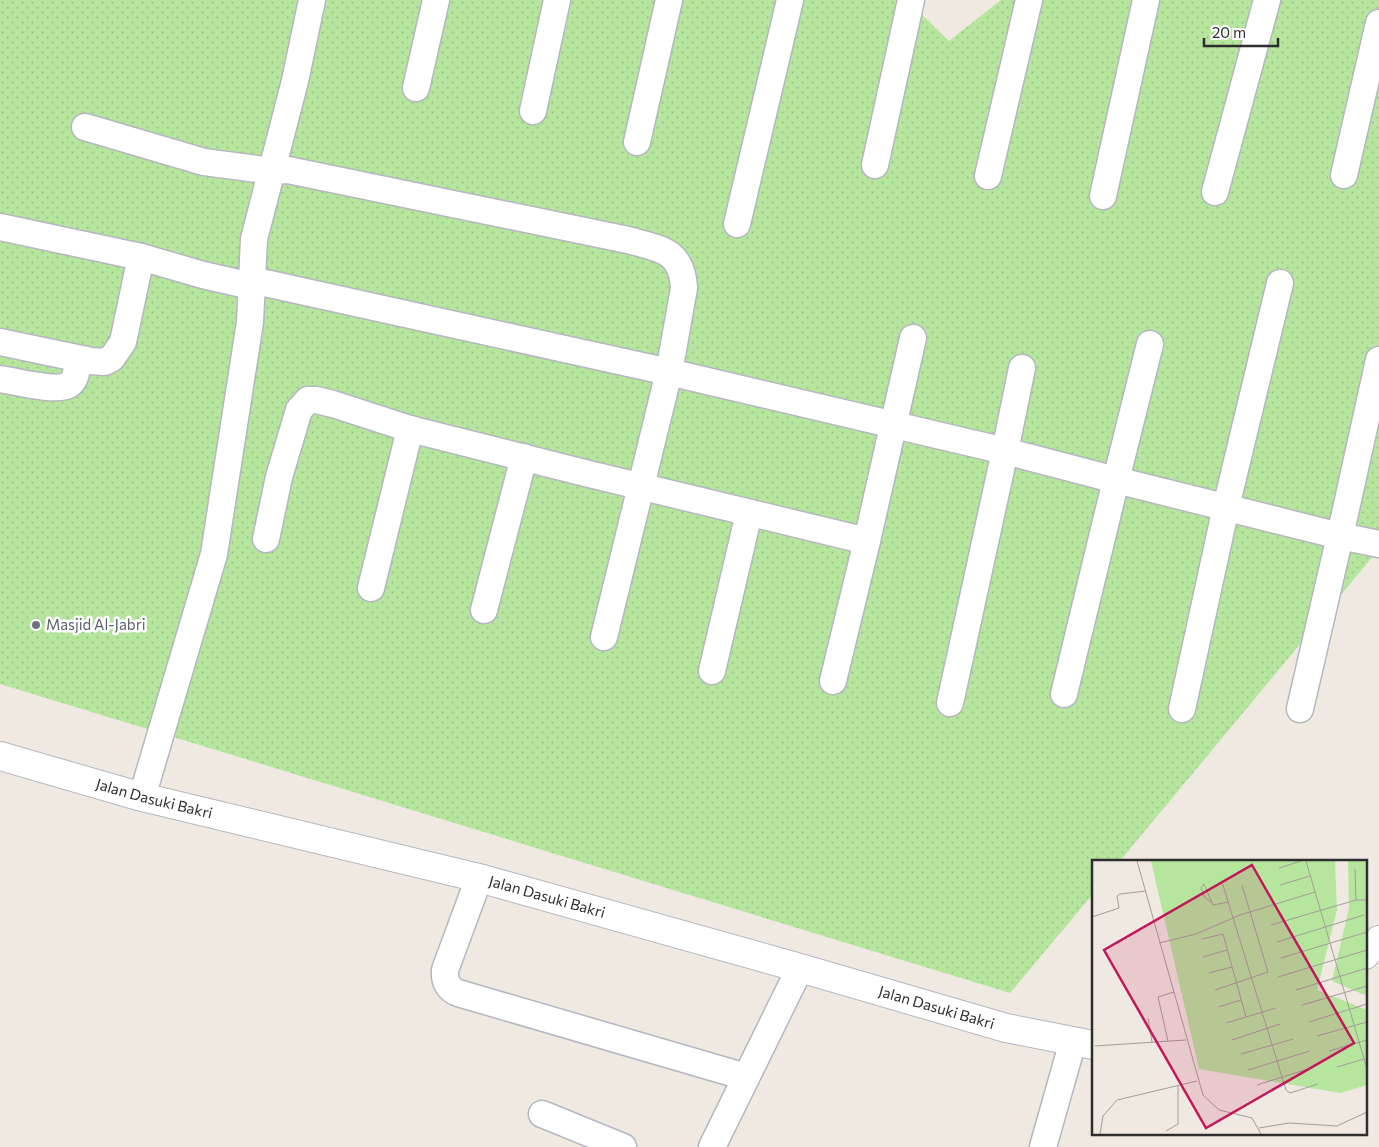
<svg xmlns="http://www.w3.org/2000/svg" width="1379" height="1147" viewBox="0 0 1379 1147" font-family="Commissioner,sans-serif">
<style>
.grass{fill:url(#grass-dots)}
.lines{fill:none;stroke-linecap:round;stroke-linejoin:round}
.street-casing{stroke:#b4b7c1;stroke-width:29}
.secondary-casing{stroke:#b4b7c1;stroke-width:30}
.street{stroke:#fff;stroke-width:26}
.secondary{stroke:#fff;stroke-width:28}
.worship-dot{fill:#6b7280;stroke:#fff;stroke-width:2}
.labels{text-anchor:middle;stroke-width:5;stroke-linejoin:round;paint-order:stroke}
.worship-label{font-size:15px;fill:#5b616d;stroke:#fff;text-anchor:start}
.street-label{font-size:15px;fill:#2e2e2e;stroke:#fff}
.inset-road{fill:none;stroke:#a29e99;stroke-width:1}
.view{fill:#c2185b;fill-opacity:0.15;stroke:#c2185b;stroke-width:2.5}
.inset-edge{fill:none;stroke:#2e2e2e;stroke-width:2.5}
</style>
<defs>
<pattern id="grass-dots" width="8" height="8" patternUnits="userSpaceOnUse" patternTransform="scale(1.25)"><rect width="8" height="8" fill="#b6e59e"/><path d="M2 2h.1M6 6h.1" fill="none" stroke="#9dc588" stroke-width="1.8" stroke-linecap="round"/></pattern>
</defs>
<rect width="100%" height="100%" fill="#efe9e1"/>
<!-- grass -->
<path class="grass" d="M0,0H907L949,41L1001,0H1379V549L1120,861H1093V894L1010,993L0,684Z"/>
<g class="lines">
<defs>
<g id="street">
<path d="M416,88L436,0"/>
<path d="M533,111L557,0"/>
<path d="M85,127L204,162L271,171L288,170L628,240C659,249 682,249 684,288L669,372L604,637"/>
<path d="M637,142L669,0"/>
<path d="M875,165L911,0"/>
<path d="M1344,175L1379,23"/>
<path d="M988,176L1029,0"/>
<path d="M1215,192L1267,0"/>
<path d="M1103,196L1146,0"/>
<path d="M737,224L790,0"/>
<path d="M0,227L141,257L203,275L251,286L265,283L669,372L1005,451L1116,480L1340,536L1379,544"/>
<path d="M0,342L91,361L104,362L112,358L123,342L141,257"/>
<path d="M0,379C14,381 58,393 70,384C77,378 77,367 78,359"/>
<path d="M266,539L279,477L299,410L308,400H316L333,404L410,429L589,474L867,541"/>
<path d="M371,588L410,429"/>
<path d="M484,610L524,457"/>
<path d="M712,671L749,513"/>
<path d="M833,681L867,541L913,338"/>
<path d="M1064,694L1116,480L1150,344"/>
<path d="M950,703L1005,451L1022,368"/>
<path d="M1182,709L1226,507L1280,283"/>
<path d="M1300,709L1340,536L1379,360"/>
<path d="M142,797L214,554L250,322L254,239L295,81L312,0"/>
<path d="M479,878L445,970C444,981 448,989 458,993L746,1077"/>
<path d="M542,1114L623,1147"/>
<path d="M712,1147L800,968"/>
<path d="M1043,1147L1073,1041"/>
</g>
<g id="secondary">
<path id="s1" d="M0,756L142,797L479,878L800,968L1006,1028L1093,1045"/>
<path d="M1365,955L1379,940"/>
</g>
</defs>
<!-- street casing -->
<use href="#street" class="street-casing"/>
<!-- secondary casing -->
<use href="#secondary" class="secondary-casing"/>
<!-- street -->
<use href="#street" class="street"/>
<!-- secondary -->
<use href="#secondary" class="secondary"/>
</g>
<!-- markers -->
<circle class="worship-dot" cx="36" cy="625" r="5"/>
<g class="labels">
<!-- worship labels -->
<g class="worship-label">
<text x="46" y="630">Masjid Al-Jabri</text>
</g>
<!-- street labels -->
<g class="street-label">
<text dy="5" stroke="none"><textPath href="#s1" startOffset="160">Jalan Dasuki Bakri</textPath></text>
<text dy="5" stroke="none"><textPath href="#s1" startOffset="565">Jalan Dasuki Bakri</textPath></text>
<text dy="5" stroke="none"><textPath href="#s1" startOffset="970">Jalan Dasuki Bakri</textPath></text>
</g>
</g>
<!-- overview -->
<g transform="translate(1092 860)">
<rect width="275" height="275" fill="#efe9e1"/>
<path d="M59,1H243L245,50L225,130L275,150V225L248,233L107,209ZM256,1H275V136L240,121L257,48Z" fill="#b6e59e"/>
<path class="inset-road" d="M45,1L111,235L127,250L160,258L169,274M214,1L275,209M187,8L209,1M263,9L264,40M130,22L194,230L198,233L226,224M112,24L121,45L137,42M112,24L109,28L113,38L119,42M188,25L218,16M0,57L27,48L25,36L28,34L54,31M179,65L264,40H275M110,79L131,74L154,157M185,82L272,55M67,83L104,74L148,55L223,32M111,97L135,90M189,98L275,72M117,113L140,107M186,117L275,90M123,130L176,112L150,25M204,130L275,108M210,145L275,126M126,147L149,140M56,158L60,182M217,162L275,144M134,163L184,148M225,176L275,162M140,180L188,164M76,181L66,137L82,132M3,186L94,180M237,191L275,180M149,194L201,179M245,207L272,199M156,210L218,191M165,225L222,207M167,268L197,263L245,266L275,252M74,271L86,264V226M8,274L11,256L25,240L105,221"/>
<path class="view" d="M160,5L262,183L114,268L12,90Z"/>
<rect width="275" height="275" class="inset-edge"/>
</g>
<!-- scale -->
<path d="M1204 38v8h74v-8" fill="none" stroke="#2e2e2e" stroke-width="2.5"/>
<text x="1212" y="38" font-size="15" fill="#2e2e2e" stroke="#ffffff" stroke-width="4" paint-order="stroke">20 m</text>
</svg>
